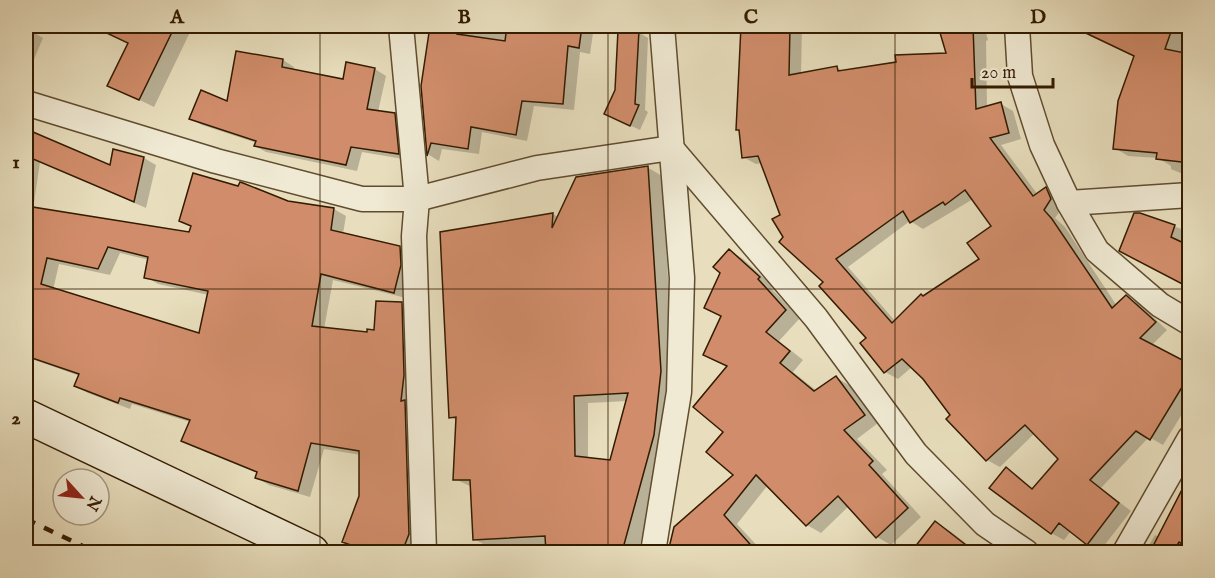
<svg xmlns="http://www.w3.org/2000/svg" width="1215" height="578" viewBox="0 0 1215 578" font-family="'IM FELL English',serif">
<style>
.shadow{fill:#0003;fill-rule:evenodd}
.building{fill:#d18d6b;stroke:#331b00;stroke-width:1.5;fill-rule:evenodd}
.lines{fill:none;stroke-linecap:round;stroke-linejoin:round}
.minor-casing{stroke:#604c2f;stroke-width:27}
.secondary-casing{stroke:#331b00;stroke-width:36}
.minor{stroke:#f0ead4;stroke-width:24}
.secondary{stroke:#f0ead4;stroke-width:33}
.rail{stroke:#331b00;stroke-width:4.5;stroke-dasharray:10 10;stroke-linecap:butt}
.grid{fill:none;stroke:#331b00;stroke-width:1.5;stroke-opacity:0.55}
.neatline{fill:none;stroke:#331b00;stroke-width:2}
.grid-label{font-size:20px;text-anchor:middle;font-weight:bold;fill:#331b00}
</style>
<rect width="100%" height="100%" fill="#e8debd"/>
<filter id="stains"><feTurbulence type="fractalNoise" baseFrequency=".00333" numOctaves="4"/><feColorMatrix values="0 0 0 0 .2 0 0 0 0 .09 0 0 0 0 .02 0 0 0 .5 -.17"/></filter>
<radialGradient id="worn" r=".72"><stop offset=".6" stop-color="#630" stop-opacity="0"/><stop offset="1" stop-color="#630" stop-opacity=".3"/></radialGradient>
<!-- shadow -->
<g class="shadow">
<path d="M113,26H193L154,107L109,85L129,43L109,32Z"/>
<path d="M350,26H382L381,32Z"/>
<path d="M431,26H594L590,54L580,52L574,110L534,106L527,141L482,132L479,154L442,149L439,161L429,155L422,86Z"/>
<path d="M742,26H802L801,75L837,68L843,71L948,55L939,26H984L988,40L986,41L987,107L1001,104L1013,111L1021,139L1001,145L1038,195L1046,189L1058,196L1063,207L1055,218L1065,227L1117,306L1126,297L1139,304L1167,330L1152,345L1190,365V401L1163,445L1149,437L1101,488L1131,511L1100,551L1071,531L1064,540L1051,533L1006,469L1034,489L1060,459L1035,433L1000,467L987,460L949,419L952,415L912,367L898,379L885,372L868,339L825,283L785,237L781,215L762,163L756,164L743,157L741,131L738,129ZM973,199L993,226L981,260L924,297L896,322L848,267L910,221L923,229Z"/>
<path d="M1041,26H1190V177L1171,169V166L1158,158L1128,156L1115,148L1136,56L1087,33L1054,34Z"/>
<path d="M26,28L43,38L32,64L26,61Z"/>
<path d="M638,32L648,38L645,110L648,112L640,130L616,119Z"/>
<path d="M283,60L294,67L293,71L344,80L375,69L386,76L378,112L394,114L406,121L409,160L362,152L357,171L266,152L255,146L257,143L202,125L191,119L228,103Z"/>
<path d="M26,129L111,167L114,151L144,158L156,165L146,208L40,162L33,209L190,234L192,227L181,221L287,202L334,209L346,216L343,234L400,248L412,255L406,298L333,280L324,329L368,334L376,332L401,304L414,311L417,552H367L344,541L361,496V455L324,449L310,497L269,485L257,478L258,473L183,440L190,422L132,404L130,409L88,393L76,386L80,376L26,357ZM120,253L149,260L146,277L158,284L209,295L200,335L53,290L59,264L110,275Z"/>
<path d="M647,167L662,176L674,379L668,444L638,552H502V547H489L474,539L472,487L455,479L457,421L451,417L441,233L553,214L558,217ZM628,401L611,462L588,459V403Z"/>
<path d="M1140,214L1190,232V287L1121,251Z"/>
<path d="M729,250L743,259L773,286L771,288L800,318L779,341L803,360L793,372L817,391L836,377L850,386L878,423L857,439L887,470L882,474L921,517L891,545L877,537L849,506L821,533L807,525L768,485L737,524L763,552H669L676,528L736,475L725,431L728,367L705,354L722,316V273Z"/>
<path d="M1190,479V552H1145L1155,535L1159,537Z"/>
<path d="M935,523L950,531L977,552H913Z"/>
</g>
<!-- building -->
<g class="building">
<path d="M92,26H175L139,100L107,86L128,43Z"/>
<path d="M430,26H458L457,34L505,41L507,26H582L579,48L568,46L563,104L522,101L516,135L471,127L468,149L431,143L427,156L421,86Z"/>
<path d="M741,26H790L789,75L837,66L838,71L896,62L895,55L946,53L938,26H973L976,109L1001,102L1009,133L990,138L1033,196L1046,187L1051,199L1044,210L1052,219L1112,308L1126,295L1156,322L1140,338L1190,364V374L1150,440L1136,431L1090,480L1119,503L1087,545L1059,523L1051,534L989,488L1006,467L1032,489L1058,459L1025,425L986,461L946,419L950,415L923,379L902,359L884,373L860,343L866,338L819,286L823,282L779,242L783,237L772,219L780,215L758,156L742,158L739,130H736ZM965,190L991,226L967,243L979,259L923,296L921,294L892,323L836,259L903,211L910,223L943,202L945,205Z"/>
<path d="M1071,26H1173L1165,49L1190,54V163L1156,159L1157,153L1113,149L1118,101L1134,56Z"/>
<path d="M618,30H639L635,104L639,105L630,126L604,114L615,90Z"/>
<path d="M236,51L283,59L282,67L343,79L346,62L375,68L367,109L395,113L399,154L351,147L346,165L254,146L256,141L189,119L201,90L227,101Z"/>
<path d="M26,129L110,165L113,149L144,157L134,202L26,156Z"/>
<path d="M648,166L661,371L654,435L622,552H546L545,536L473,540L470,480H453L456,417L449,418L440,232L553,213L552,228L576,177ZM628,393L610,460L575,456L574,396Z"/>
<path d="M193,173L238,186L240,182L243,183L288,201L334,208L331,230L400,246L401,265L394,293L321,274L312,326L367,332V329L374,330L376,301L402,302L404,375L401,401L405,400L409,534L402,552H371L342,542L359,496V451L311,443L298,491L255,478L257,472L181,441L190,420L120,398L118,403L74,386L79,374L26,356V206L189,232L191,226L179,221ZM108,247L148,257L144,278L208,291L199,333L41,284L47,258L98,269Z"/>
<path d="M1134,213H1140L1175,225L1171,237L1190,246V288L1119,251Z"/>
<path d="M729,249L760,277L758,279L786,310L766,332L790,351L780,363L814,391L836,376L865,415L844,430L873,461L869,465L908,508L876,538L838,496L806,526L756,475L724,515L757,552H668L674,527L733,475L706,452L723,432L693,407L727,366L703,355L721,316L704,308L720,273L713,267Z"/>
<path d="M1190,474V549L1179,542L1173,552H1150Z"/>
<path d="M935,521L975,552H911Z"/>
</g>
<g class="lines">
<defs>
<g id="minor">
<path d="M401,26L417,199L414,236L424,552"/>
<path d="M1017,26L1020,76L1042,145L1069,203L1097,251L1160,305L1190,323"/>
<path d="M26,103L216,161L362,199H417L537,168L671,148"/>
<path d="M671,148L816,318L916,454L985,524L1026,552"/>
<path d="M1069,203L1190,195"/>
<path d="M653,552L679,392L682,278L662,26"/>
<path d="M1125,552L1190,438"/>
</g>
<path id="secondary" d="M26,416L312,552"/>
</defs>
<!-- minor casing -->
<use href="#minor" class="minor-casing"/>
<!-- secondary casing -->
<use href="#secondary" class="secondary-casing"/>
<!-- minor -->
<use href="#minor" class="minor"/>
<!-- secondary -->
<use href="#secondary" class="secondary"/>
<!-- rail -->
<path class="rail" d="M26,519L95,552"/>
</g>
<!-- grid -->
<path class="grid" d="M320,26V552M608,26V552M895,26V552M26,289H1190"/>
<!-- margin -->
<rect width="1215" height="578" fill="none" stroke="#e8debd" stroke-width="66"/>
<!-- north arrow -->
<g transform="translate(81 497) rotate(117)"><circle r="28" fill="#f0ead4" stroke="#a4977f" stroke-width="1.5"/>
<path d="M0-4.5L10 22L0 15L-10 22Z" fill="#8f2418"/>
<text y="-9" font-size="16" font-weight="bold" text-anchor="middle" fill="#331b00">N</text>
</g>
<!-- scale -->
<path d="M972 78v9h81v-9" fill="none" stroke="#331b00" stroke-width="3"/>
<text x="981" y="78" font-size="18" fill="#331b00" stroke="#f0ead4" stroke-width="4.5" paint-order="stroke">20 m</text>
<rect x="33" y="33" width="1149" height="512" class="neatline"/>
<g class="grid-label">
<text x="177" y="23">A</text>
<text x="464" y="23">B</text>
<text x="751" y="23">C</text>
<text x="1038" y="23">D</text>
<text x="16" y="168">1</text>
<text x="16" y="424">2</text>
</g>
<rect width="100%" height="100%" filter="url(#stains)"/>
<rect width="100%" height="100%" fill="url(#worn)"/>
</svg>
